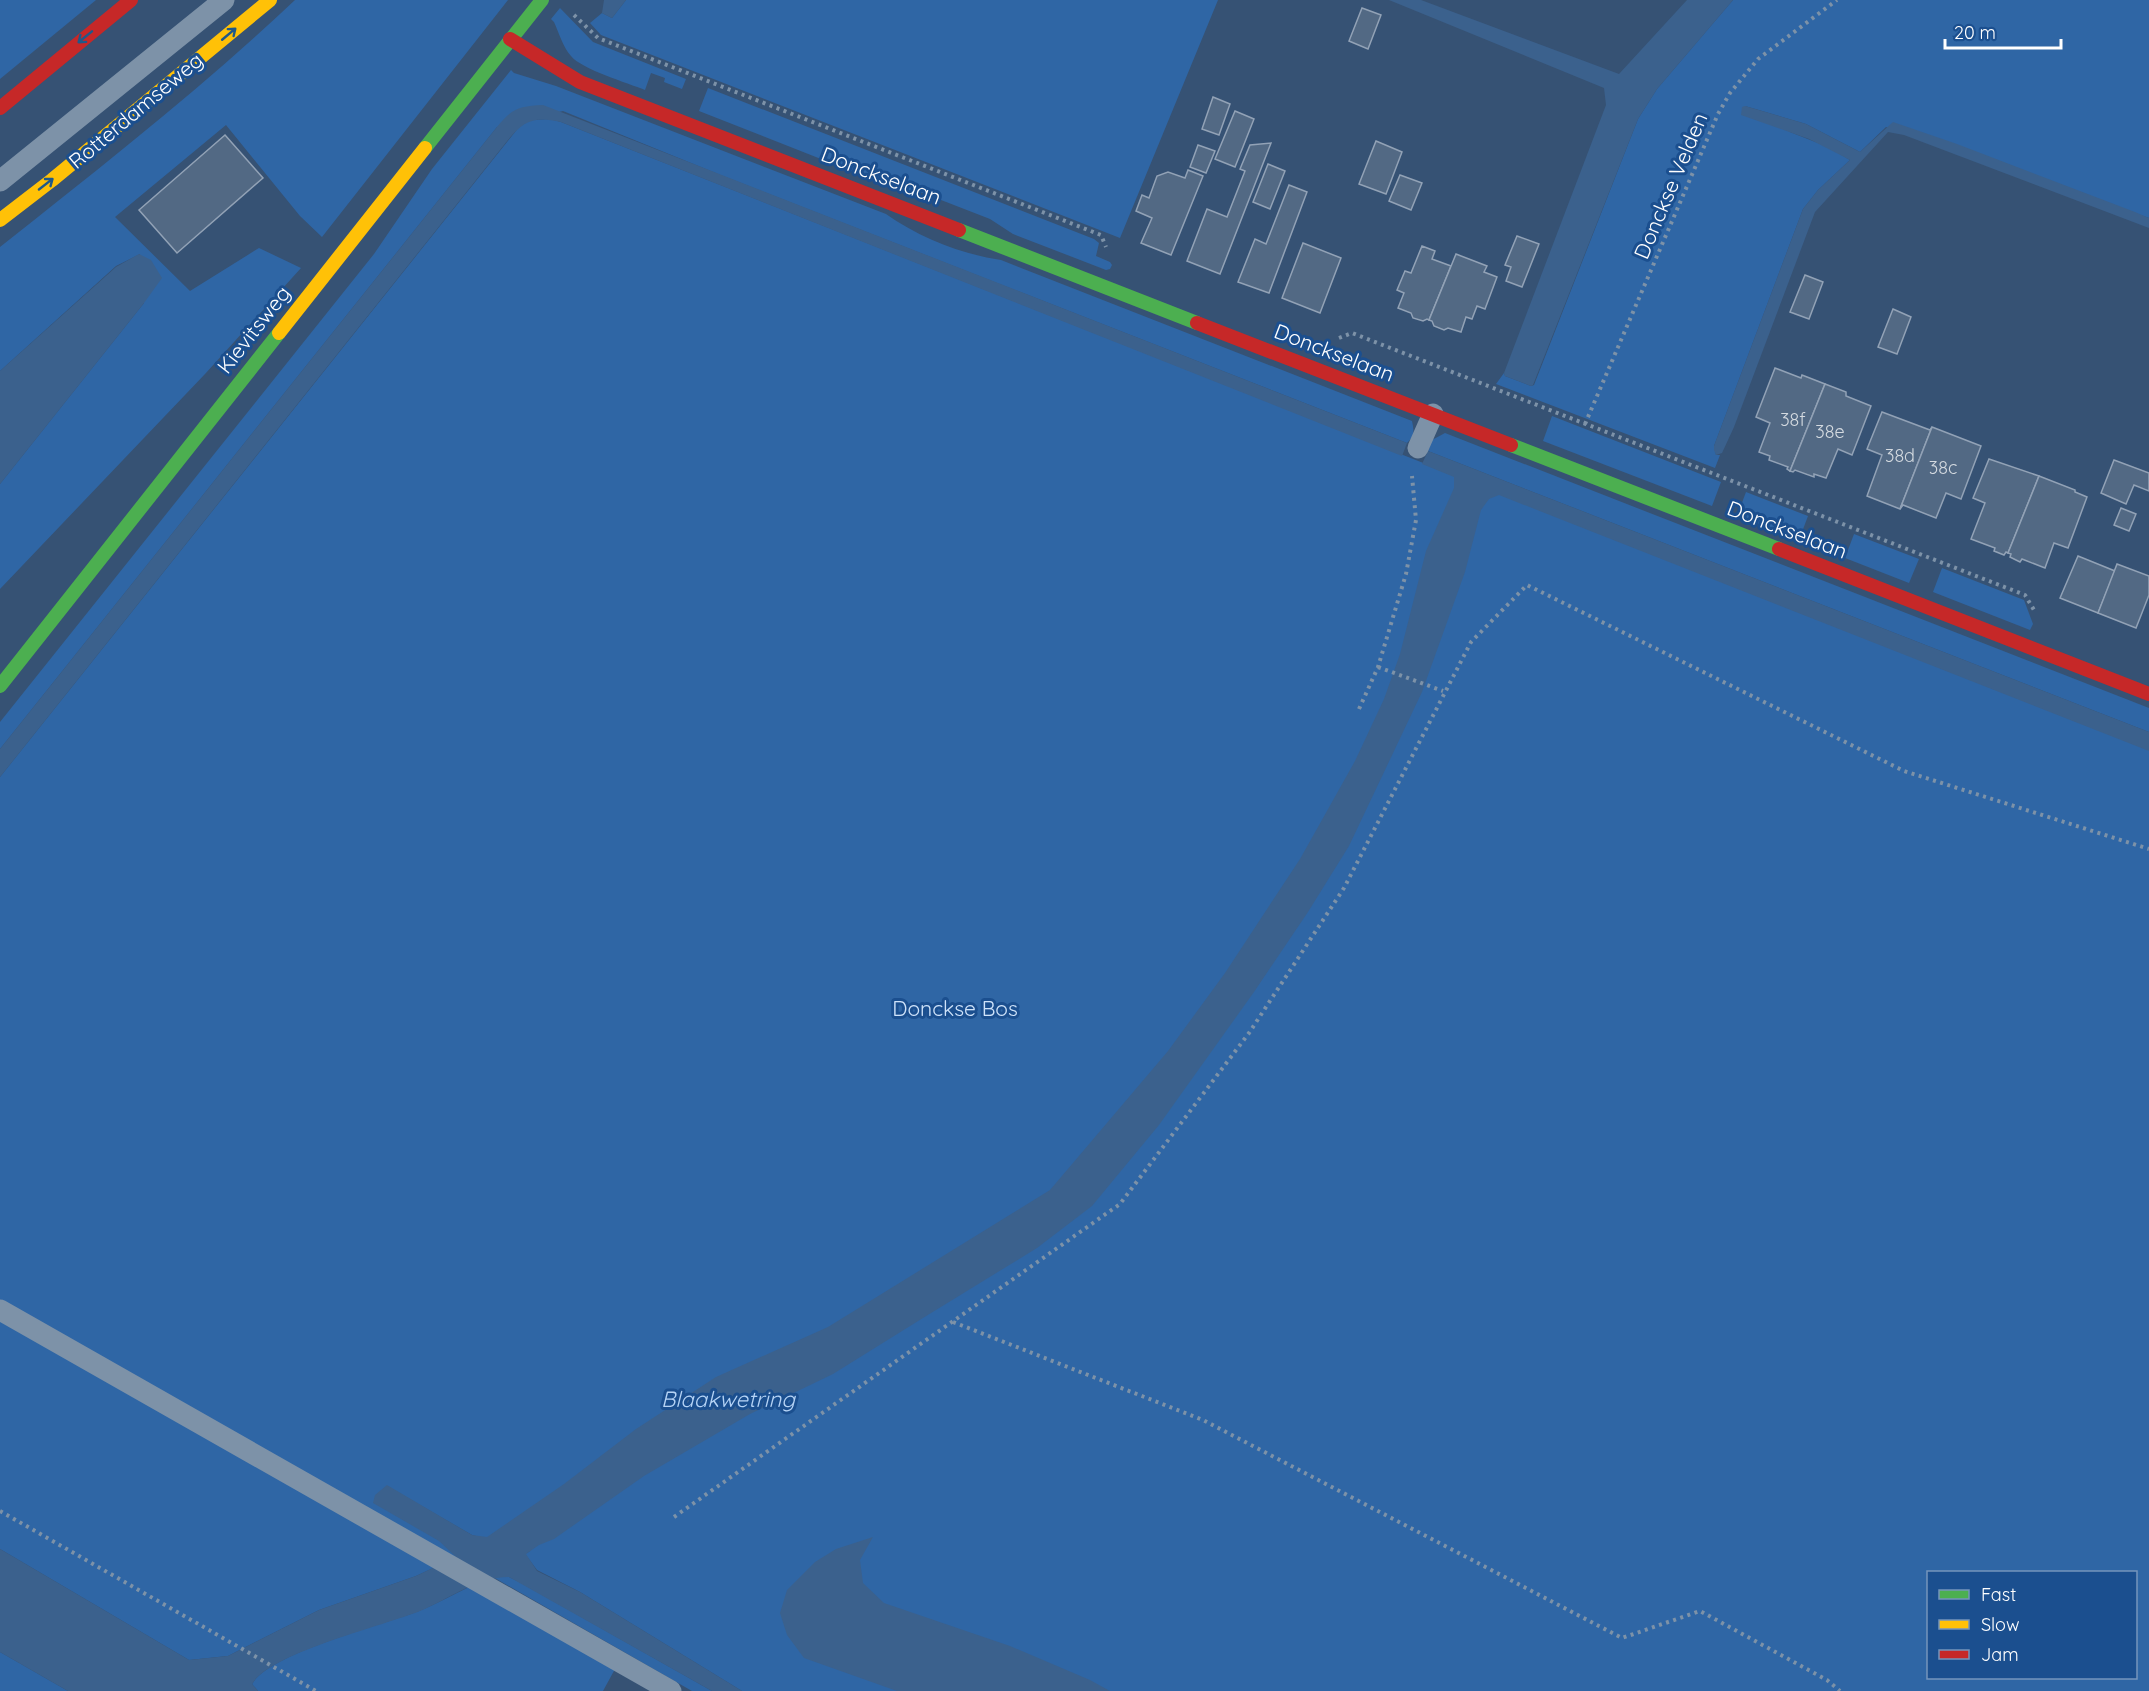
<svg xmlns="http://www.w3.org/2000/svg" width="2149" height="1691" viewBox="0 0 2149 1691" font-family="Quicksand,sans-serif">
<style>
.green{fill:#2f66a5;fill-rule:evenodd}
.water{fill:#3b618d}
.building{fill:#526984;stroke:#92a2b6;stroke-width:1.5}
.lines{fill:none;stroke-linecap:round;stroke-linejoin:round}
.path{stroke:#7d92a8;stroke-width:4;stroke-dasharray:3 4.5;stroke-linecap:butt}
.lane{stroke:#7d92a8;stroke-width:21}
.fast{stroke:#4caf50;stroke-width:14}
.slow{stroke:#ffc107;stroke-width:14}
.jam{stroke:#c62828;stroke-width:14}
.oneway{stroke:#205989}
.labels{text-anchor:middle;stroke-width:6;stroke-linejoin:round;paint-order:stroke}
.number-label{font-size:18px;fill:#d4dae0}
.street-label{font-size:21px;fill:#fff;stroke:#1b4f8f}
.park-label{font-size:21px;fill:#cfe3fa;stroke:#1b4f8f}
.water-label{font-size:22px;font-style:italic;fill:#b5d3f5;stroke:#1b4f8f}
</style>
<rect width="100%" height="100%" fill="#365274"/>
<!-- green -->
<g class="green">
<path d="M0,0H96L0,79Z"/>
<path d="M295,0H508L322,237L300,216L226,125L115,217L190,291L259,248L301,268L205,374L0,589V484L144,303L140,254L116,266L0,371V247C101,167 202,88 295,0Z"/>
<path d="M626,0H1218L1120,238L601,35L590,23L602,13L612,18Z"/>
<path d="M1733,0H2149V218L1886,127L1860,152L1806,124L1745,106L1790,132L1828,147L1850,160L1818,190L1803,209L1714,446L1716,455H1720L1715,468L1496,384L1504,373L1505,376L1531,386L1534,385L1638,119L1657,89Z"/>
<path d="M560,8L593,42L686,79L682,89L664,82L665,78L651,73L645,90C628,83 581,69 571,56C563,47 559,33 554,22L551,19Z"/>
<path d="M511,70L514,73L556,86L886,214C920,238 961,254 1001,260L1412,421C1414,431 1415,436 1407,443L723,176L563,111L497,127L0,749V722L374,254L432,169Z"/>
<path d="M708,88L1094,239L1099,243L1096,256L1110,262L1112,265L1110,269L1106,270L1013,234L990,219L923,193L897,189L699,111Z"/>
<path d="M550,119L561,122L2149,750V1691H742L580,1592L537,1570L525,1554L530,1551L472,1535L387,1486L457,1557L416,1576L319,1610L228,1656L189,1660L0,1549V777L519,127L530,120ZM1928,1572H2136V1678H1928Z"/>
<path d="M1552,416L1721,482L1712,506L1543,441Z"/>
<path d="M1445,433L2149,708V732L1428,451L1432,440Z"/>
<path d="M1746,492L1808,516L1799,540L1737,516Z"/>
<path d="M1854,534L1919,559L1909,583L1845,558Z"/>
<path d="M1942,568L2024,600L2033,624L2030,630L1933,592Z"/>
<path d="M493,1577H509L523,1584L712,1691H692Z"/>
<path d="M469,1587L615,1669L603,1691H258L252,1684C270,1653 382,1625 419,1611C436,1604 452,1595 469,1587Z"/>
<path d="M0,1652L68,1691H0Z"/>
</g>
<!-- water -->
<g class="water">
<path d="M604,0H626L612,18L602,13Z"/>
<path d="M1389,0H1421L1619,74L1687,0H1733L1657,89L1638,119L1533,385L1531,386L1505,376L1504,373L1606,105L1604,88Z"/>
<path d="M543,105L1407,443L1402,456L561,122C535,116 524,120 508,140L0,777V749L497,127C512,108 520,106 543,105Z"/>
<path d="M1745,106L1806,124L1860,152L1893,122L1957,144L2135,212L2149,218V228L1904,135L1888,132L1815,212L1734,427L1722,453L1716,455L1714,450V446L1803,209L1818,190L1850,160L1809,139L1741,115L1742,107Z"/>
<path d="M139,254L151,260L162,278L144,303L0,484V371L116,267Z"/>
<path d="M1428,451L2149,732V751L1499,495L1489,499L1481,510L1465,572L1422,692L1349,846L1308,912L1254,992L1159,1125L1092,1206L1037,1248L923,1318L833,1374L750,1414L644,1476L554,1539L539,1545L526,1554L537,1571L580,1592L742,1691H712L509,1577C477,1577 449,1599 420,1611C383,1626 270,1653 252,1684L258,1691H68L0,1652V1549L189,1660L228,1656L319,1610L416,1576L456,1557L439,1541L373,1503L375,1495L387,1485L472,1535L487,1537L564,1484L636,1429L716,1377L828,1327L1050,1190L1168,1051L1225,973L1300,859L1355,761L1384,699L1400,654L1426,551L1454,488V477L1422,464Z"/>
<path d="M873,1537L860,1560L863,1583L884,1603L1010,1646L1090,1680L1110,1691H897L804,1658L787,1635L780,1613L787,1590L815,1562L836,1549Z"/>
</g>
<!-- building -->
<g class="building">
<path d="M1362,8L1381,15L1368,49L1349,41Z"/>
<path d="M1213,97L1230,104L1219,135L1202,129Z"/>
<path d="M1235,111L1254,119L1235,167L1215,159Z"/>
<path d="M225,135L263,178L177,253L139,210Z"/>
<path d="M1376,141L1402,152L1386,194L1359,184Z"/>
<path d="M1271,143L1220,274L1187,261L1207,209L1227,217L1245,171L1240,169L1250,145Z"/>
<path d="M1198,145L1215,151L1206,173L1190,167Z"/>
<path d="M1268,164L1285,171L1270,209L1253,202Z"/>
<path d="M1188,170L1203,176L1171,255L1141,243L1152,218L1136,211L1142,195L1149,198L1157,176L1168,172L1185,178Z"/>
<path d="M1400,175L1422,183L1411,210L1389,201Z"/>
<path d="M1289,185L1307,192L1269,293L1238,282L1255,239L1266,244Z"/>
<path d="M1517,236L1539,244L1522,287L1506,281L1511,267L1505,265Z"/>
<path d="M1303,243L1341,258L1320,313L1282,298Z"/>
<path d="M1422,246L1435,251L1432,259L1451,266L1429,320L1427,319L1423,321L1413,318L1411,313L1398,308L1404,293L1397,290L1405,271L1411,273Z"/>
<path d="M1456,254L1487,266L1484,272L1497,277L1485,309L1477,306L1472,319L1466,317L1461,332L1448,328L1444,330L1434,326L1432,321L1429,320Z"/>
<path d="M1805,275L1823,282L1809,319L1790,312Z"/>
<path d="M1893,309L1911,317L1897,354L1878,347Z"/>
<path d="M1775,368L1801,378L1802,375L1825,384L1790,471L1787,469L1788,467L1769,460L1770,456L1759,452L1770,423L1756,417Z"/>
<path d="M1825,384L1846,392V396L1871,406L1852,455L1838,449L1826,478L1814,474V477L1795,470L1793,472L1790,471Z"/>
<path d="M1882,412L1930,430L1932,427L1900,509L1867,496L1882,455L1867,449Z"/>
<path d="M1932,427L1981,446L1961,499L1946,493L1936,518L1903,505L1900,509Z"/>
<path d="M1989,459L2039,476L2008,553L2006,552L2004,555L1994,551L1995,548L1971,539L1985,503L1973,498Z"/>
<path d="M2114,460L2149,473V491L2134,485L2126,504L2101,493Z"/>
<path d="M2039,476L2075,490V492L2087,497L2068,548L2054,543L2045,568L2022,559L2020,562L2010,557L2011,554L2008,553Z"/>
<path d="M2121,508L2136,514L2129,531L2114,525Z"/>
<path d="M2078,556L2115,571L2098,613L2060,598Z"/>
<path d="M2117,564L2149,576V595L2136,628L2098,613Z"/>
</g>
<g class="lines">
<!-- path -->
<g class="path">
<path d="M574,15L598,38L1101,235L1106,247"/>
<path d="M1339,338L1352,333L2025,595L2034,610"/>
<path d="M1585,424L1718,114L1730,93L1758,59L1837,0"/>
<path d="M1378,667L1443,691"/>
<path d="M1359,709L1378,667L1406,574L1416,520L1412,476"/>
<path d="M953,1322L1203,1420L1622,1638L1700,1611L1827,1680L1840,1691"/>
<path d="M0,1511L316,1691"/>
<path d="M674,1517L1120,1204L1249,1033L1344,888L1471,642L1527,585L1904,771L2149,849"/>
</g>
<!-- lane -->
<g class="lane">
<path d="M0,181L224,0"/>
<path d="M1418,448L1433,414"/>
<path d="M0,1310L671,1691"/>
</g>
<!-- fast -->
<g class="fast">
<path d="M425,148L542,0"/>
<path d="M959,230L1197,323"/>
<path d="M1511,445L1779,549"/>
<path d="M0,686L279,333"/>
</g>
<!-- slow -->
<g class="slow">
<path d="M0,220L52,180L270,0"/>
<path d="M279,333L425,148"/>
</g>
<!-- jam -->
<g class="jam">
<path d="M510,39L580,82L959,230"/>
<path d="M0,108L131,0"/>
<path d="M1197,323L1511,445"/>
<path d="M1779,549L2149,694"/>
</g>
</g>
<!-- one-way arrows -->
<defs><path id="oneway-shaft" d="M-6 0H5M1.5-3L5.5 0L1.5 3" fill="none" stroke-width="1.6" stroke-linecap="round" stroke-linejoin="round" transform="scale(1.5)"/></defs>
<g class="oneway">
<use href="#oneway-shaft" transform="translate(229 34) rotate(-40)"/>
<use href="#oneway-shaft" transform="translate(85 37) rotate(141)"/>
<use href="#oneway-shaft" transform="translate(46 184) rotate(-38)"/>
</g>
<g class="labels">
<!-- number labels -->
<g class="number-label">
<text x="1793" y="426">38f</text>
<text x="1830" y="438">38e</text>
<text x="1900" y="462">38d</text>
<text x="1943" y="474">38c</text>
</g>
<!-- street labels -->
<g class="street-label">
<text transform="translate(136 111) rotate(-40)" y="7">Rotterdamseweg</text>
<text transform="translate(881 176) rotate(21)" y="7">Donckselaan</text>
<text transform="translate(1671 186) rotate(-67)" y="7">Donckse Velden</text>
<text transform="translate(254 330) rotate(-52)" y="7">Kievitsweg</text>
<text transform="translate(1334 353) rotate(21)" y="7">Donckselaan</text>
<text transform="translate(1787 530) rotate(21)" y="7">Donckselaan</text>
</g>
<!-- park labels -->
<g class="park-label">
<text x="955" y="1016">Donckse Bos</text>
</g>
<!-- water labels -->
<g class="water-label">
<text x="728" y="1407">Blaakwetring</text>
</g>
</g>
<!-- legend -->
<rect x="1927" y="1571" width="210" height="108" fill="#1b4f8f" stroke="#7695bc" stroke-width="1.5"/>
<rect x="1939" y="1590" width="30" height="9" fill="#4caf50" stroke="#7695bc" stroke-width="1.5"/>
<text x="1981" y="1601" font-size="18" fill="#ffffff">Fast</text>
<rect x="1939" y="1620" width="30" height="9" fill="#ffc107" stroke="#7695bc" stroke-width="1.5"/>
<text x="1981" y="1631" font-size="18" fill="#ffffff">Slow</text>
<rect x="1939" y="1650" width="30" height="9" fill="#c62828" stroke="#7695bc" stroke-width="1.5"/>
<text x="1981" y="1661" font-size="18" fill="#ffffff">Jam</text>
<!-- scale -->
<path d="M1945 39v9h116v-9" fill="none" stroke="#ffffff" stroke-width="3"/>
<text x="1954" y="39" font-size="18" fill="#ffffff" stroke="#1b4f8f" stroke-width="4.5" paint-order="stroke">20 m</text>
</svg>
